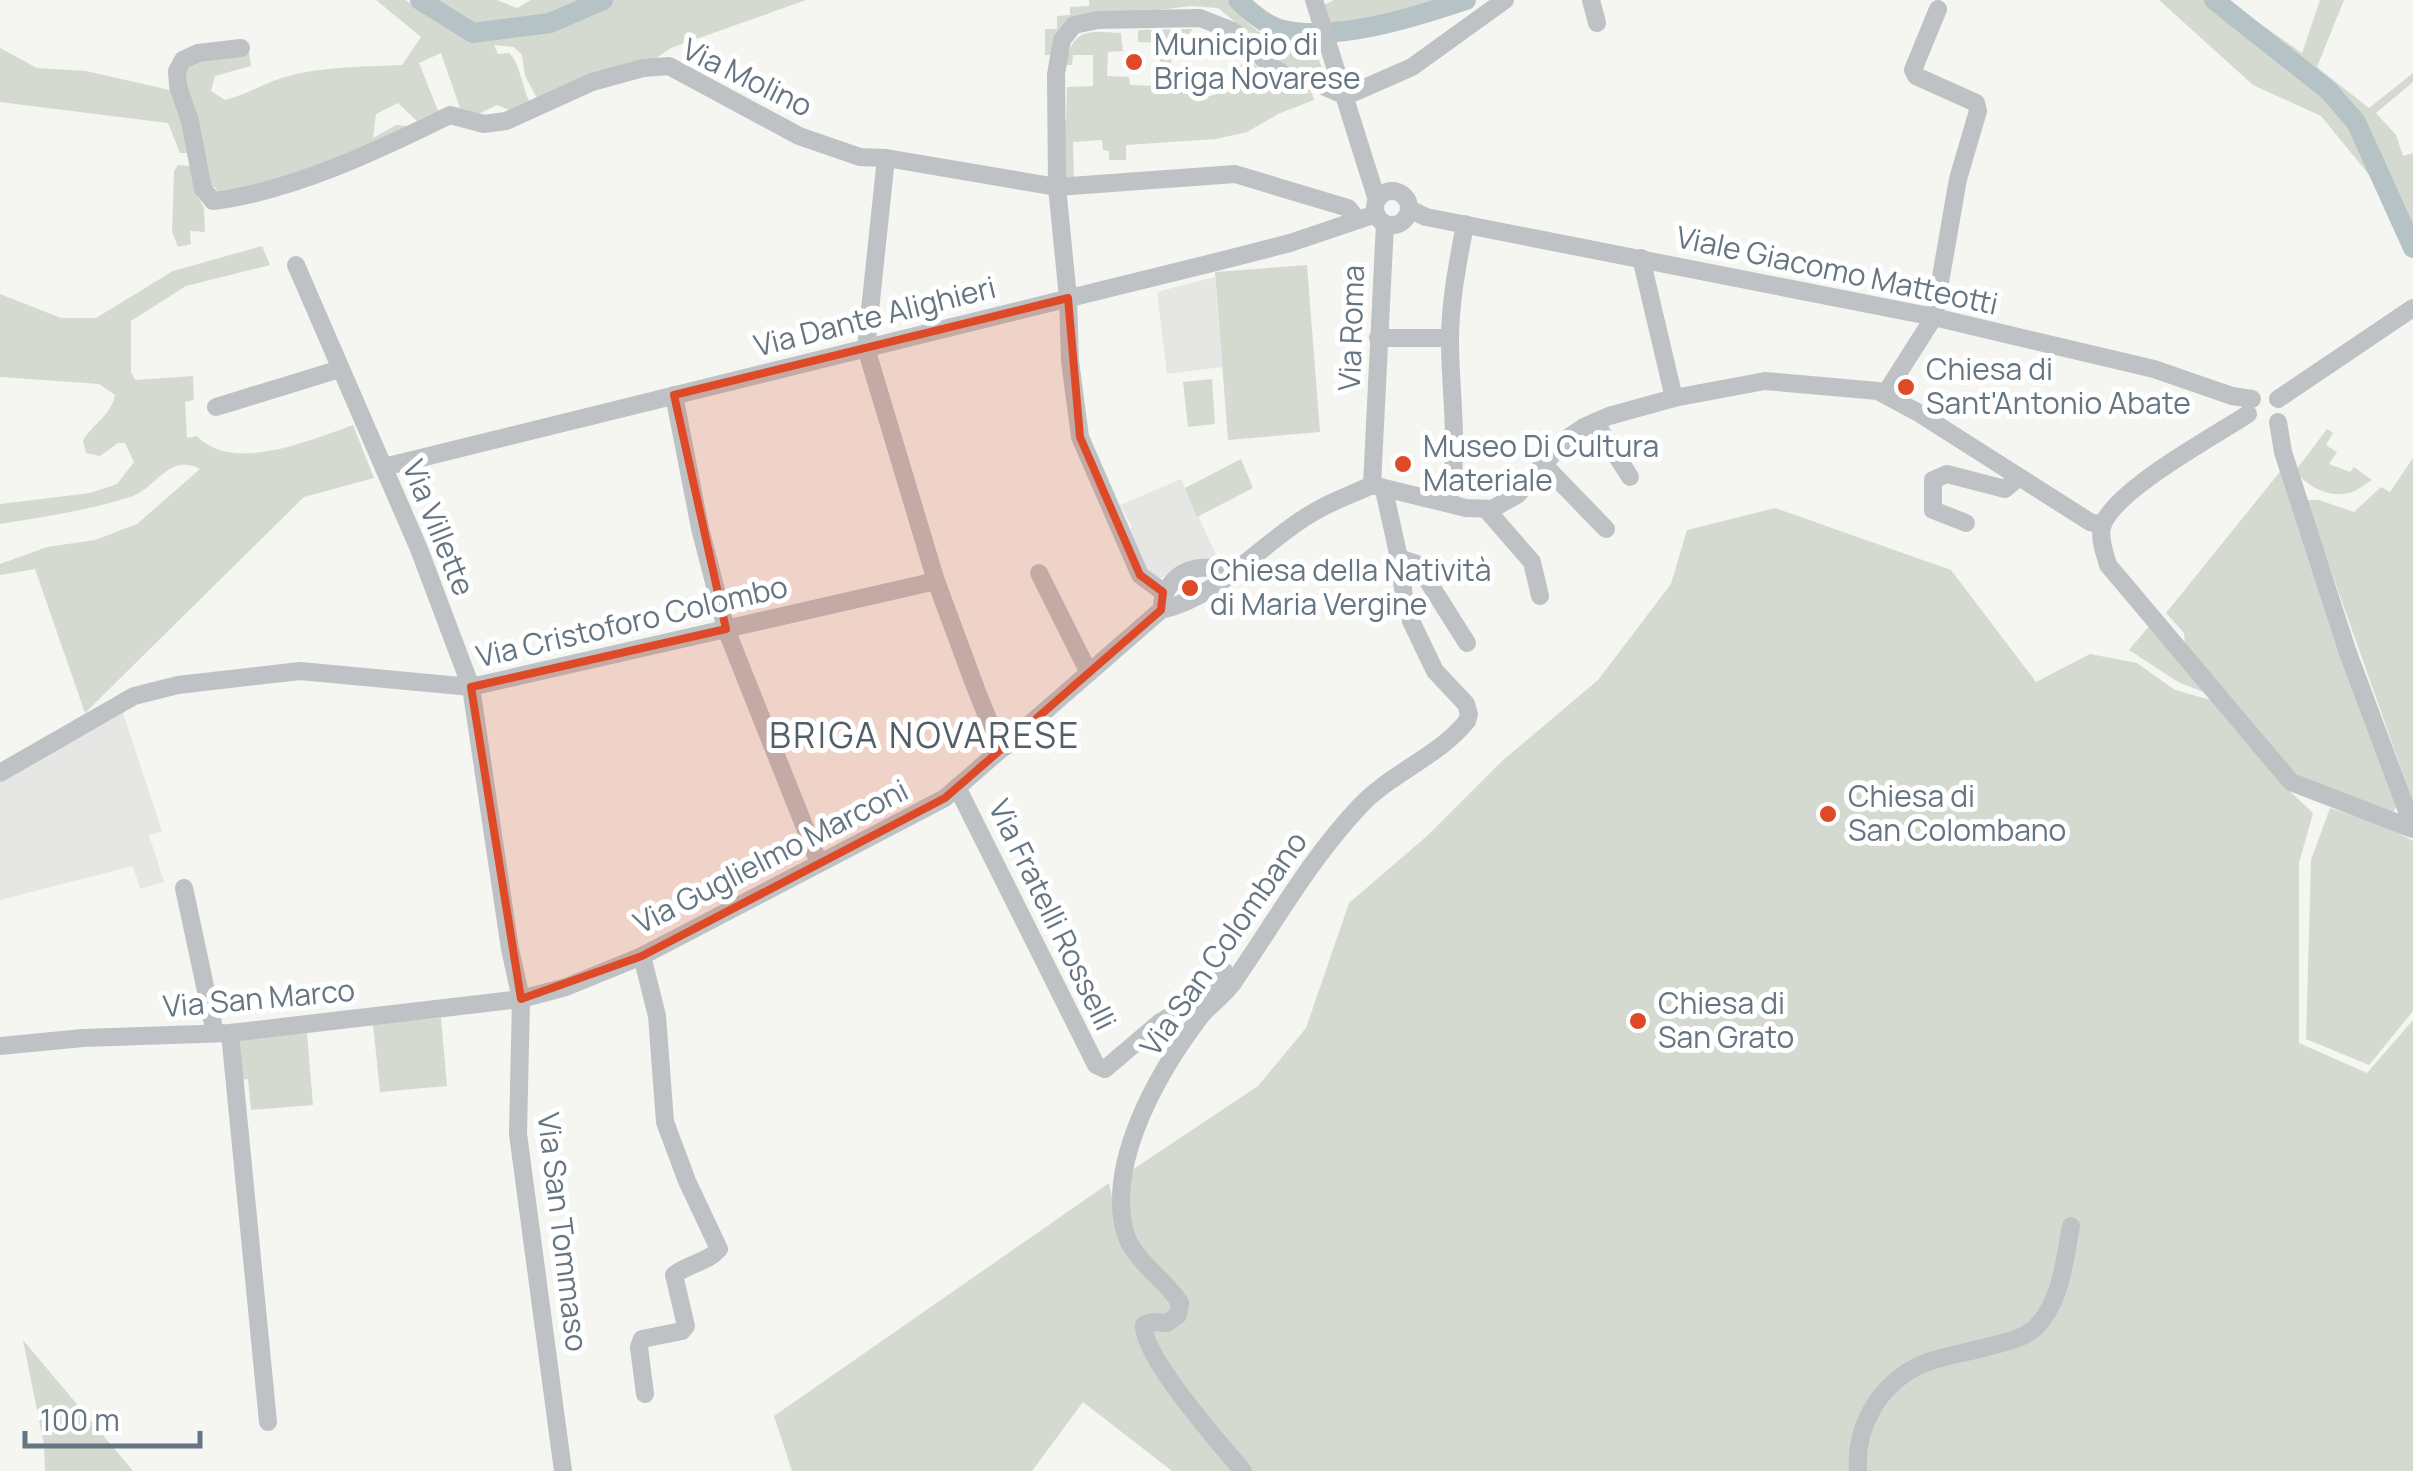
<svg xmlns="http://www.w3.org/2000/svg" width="2413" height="1471" viewBox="0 0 2413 1471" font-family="Manrope,sans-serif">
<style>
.built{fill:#e6e7e5}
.green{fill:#d5dad1}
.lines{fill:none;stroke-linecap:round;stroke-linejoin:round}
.river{stroke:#b5c2c6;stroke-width:20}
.minor{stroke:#bec2c5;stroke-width:18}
.marked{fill:#de4a28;fill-opacity:0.2;stroke:#de4a28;stroke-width:8;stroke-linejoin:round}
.poi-dot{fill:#de4a28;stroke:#fff;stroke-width:4}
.labels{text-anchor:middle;stroke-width:10;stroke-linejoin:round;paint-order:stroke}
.poi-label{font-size:30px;fill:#657682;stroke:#fff;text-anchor:start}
.street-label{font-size:30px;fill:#657682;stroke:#fff}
.quarter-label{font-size:35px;letter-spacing:2.5px;fill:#525f67;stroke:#fff}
</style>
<rect width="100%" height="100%" fill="#f5f5f1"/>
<!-- built -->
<g class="built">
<path d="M1215,277L1222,367L1167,374L1157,292Z"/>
<path d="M1181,479L1219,561L1195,563L1156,580L1152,578L1127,533L1132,527L1120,505Z"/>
<path d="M123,713L162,831L149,835L164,882L140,889L133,866L0,900V782Z"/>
</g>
<!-- green -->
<g class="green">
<path d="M376,0H405L455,29L473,35L550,25L610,0H806L671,48L643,67L539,102L525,76L522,55L514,47L494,45L498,54L509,53C520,63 522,86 529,101L509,110L497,105L478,114L460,108L441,53L419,63L438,111L417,121L398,103L376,114L373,138L396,125L408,126L403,134L290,178L219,194L215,187H209L188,100L185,73L196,61L229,58L248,46L251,66L215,76L211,91L225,100C244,95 258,87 276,80C315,66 361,67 402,65L421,37Z"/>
<path d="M423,0H497L517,8L531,0H599L548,21L473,31Z"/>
<path d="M1089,0H1227C1249,29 1278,50 1316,52L1327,82L1291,75L1251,35L1218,8L1191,6L1079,20L1051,55H1045V29H1057V16L1070,15V7L1089,6Z"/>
<path d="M1334,0H1439L1330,32L1322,6Z"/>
<path d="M2159,0H2205L2327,95L2352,126L2392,203L2321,116L2253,85Z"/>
<path d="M2217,0H2226L2302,53L2320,0H2344L2317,67L2369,108L2413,73V82L2376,113L2396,135L2403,156L2413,153V244L2357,122L2329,89Z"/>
<path d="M1193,29C1187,37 1177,42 1173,53C1158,97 1227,118 1237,65L1254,64L1290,90L1312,93L1314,100L1278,114L1247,132L1216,139L1126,145V160H1109V151L1103,150L1102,140L1073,142L1074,179L1065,178L1062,123L1066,120L1067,87L1093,86V55H1073L1072,65H1065C1073,28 1087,31 1121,33L1123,51L1108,52L1107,76L1129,77L1130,85L1160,86V43L1138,42V30Z"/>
<path d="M0,48L37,68L86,71L174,91L189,153H180L168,123L0,102Z"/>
<path d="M178,165L190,166L195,192L204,208L205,232L190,231L191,244L178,247L172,232L174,171Z"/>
<path d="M262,246L270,265L186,286L131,321V372L135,380L193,376L194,400L185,402L187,438L197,436C232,474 311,440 353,425L374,478L304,497L85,713L35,569L0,575V564L47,547L95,540L137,524L200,469C169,453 157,487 133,496C91,510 43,517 0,524V504L90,493L117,484L134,462L125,443H118L100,456L86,453L83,441C93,423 111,416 115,395L99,384L0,377V294L61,318H96L173,271Z"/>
<path d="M1307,265L1320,432L1228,440L1215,272Z"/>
<path d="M1212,379L1215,424L1188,427L1183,382Z"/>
<path d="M2327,429L2333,433L2326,445L2337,452L2329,464L2350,472L2354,467L2372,480C2365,484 2356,492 2349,493C2329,498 2305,486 2296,470Z"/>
<path d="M2413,458V802L2306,500H2319L2354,512L2381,487L2390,492Z"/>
<path d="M1241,459L1253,488L1197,517L1185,488Z"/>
<path d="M2283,468L2396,807L2391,816L2293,780L2185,646L2184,633L2166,613Z"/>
<path d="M1775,508L1951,570L2036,682L2090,654L2137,663L2175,690L2218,702L2282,784L2313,813L2299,863V1043L2367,1073L2413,1020V1471H1172L1083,1402L1032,1471H792L774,1416L1109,1183L1120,1235L1143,1267L1178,1303L1177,1314C1165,1322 1156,1319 1143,1324C1140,1360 1189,1409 1209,1438L1216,1434C1199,1410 1145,1356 1147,1327L1153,1323L1168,1326L1180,1316C1183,1284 1144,1265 1131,1237C1122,1220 1125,1193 1126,1174L1258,1086L1306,1028L1349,903L1427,836L1502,761L1598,680L1671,584L1687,530Z"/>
<path d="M2150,625L2206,693L2178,682L2129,650Z"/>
<path d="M2330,808L2389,828L2413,841V1011L2369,1065L2306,1039L2311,860Z"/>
<path d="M441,1018L447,1086L380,1092L373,1024Z"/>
<path d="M307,1033L313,1105L251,1110L248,1079L235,1080L232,1039Z"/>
<path d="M23,1340L133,1471H45L44,1445Z"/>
</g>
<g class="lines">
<!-- river -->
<g class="river">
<path d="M420,0L473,33L550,23L603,0"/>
<path d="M1238,0C1250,12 1266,26 1283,30C1337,42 1415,17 1466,0"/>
<path d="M2214,0L2328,90L2356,122L2413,248"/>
</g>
<!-- minor -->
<g class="minor">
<path d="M1314,0L1377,200"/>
<path d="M1591,0L1597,23"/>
<path d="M241,48L198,53L183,60L177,71L178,86L190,121L203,189L213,201C293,191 379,150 450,115L484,124L506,121L592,82L643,68L669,66L799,136L860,157L886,158L1057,187L1235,174L1348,208L1358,220"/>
<path d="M886,158L866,348L936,581L976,689L990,724L1005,747"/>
<circle cx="1392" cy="208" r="17"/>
<path d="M1409,209L1426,217L1934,317L2154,369L2232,396L2252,399"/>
<path d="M1641,258L1674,398"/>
<path d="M296,265L419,549L471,687L510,949L521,999L518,1134L563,1471"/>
<path d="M1378,338H1449"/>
<path d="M1885,394L1934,317L1958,179L1978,111L1976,103L1916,76L1913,70L1938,9"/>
<path d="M674,395L700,528L726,629L819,863"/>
<path d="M2278,399L2413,308"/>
<path d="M216,407L340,369"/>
<path d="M2248,414C2215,436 2112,491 2102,527C2099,540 2105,553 2108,565L2291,782L2413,829"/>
<path d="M1595,422L1630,477"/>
<path d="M2278,422L2283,452L2348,653L2413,827"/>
<path d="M1545,466L1606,529"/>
<path d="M384,467L1220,261L1290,243L1376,214"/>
<path d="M1372,485L1466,508L1492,509L1517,495L1566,439L1584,427L1609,416L1674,398L1765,381L1878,391L1917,412L2090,522L2102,525"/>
<path d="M1372,485L1385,224"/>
<path d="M1384,490L1399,558L1405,605"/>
<path d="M1449,502C1460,447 1450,395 1450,340C1450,301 1458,262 1465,224"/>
<path d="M1486,509L1532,562L1540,596"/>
<path d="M1966,523L1933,510V480L1947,474L2005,489L2018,478"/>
<path d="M1399,558L1417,564L1467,643"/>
<path d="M1039,573L1089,673"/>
<path d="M1163,592L1140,575L1080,437L1070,361L1068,298L1057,187L1056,74L1062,40L1074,25L1098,20L1200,18L1233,31L1271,66L1295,82L1316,83L1346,96L1412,67L1505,0"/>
<path d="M1162,604C1164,588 1178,572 1194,569C1209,565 1219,571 1236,564"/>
<path d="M0,773L134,696L178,685L300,671L471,687L936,581"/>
<path d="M957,787L1096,1065L1105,1069L1159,1023L1210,992L1216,974L1225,972L1233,983"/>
<path d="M184,888L215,1033"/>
<path d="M642,956L657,1016L665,1122L687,1181L719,1249C707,1263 689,1263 674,1275L686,1326L682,1331L642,1339L639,1347L645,1394"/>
<path d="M230,1033L268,1422"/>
<path d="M0,1046L83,1038L230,1033L521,999L566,987L642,956L945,798L1161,610C1222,596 1261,542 1314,512C1332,501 1353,494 1372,485"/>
<path d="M1243,1471C1220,1444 1142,1356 1144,1325L1152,1322L1167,1323L1178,1315L1180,1303C1164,1277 1134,1262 1125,1232C1106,1162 1159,1071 1200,1017C1209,1005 1223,997 1232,984C1274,924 1309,860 1360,806C1391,773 1439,756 1467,721L1469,714L1466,704L1435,671L1411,621"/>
<path d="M1858,1471C1855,1426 1879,1385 1920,1365C1940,1356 1965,1353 1987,1347C2002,1343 2024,1339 2036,1327C2061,1302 2065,1259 2071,1226"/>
</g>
</g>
<!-- marked area -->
<path class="marked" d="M1068,298L1080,437L1140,575L1163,592L1161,610L945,798L642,956L521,999L471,687L726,629L674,395Z"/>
<!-- markers -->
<g class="poi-dot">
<circle cx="1134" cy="62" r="10"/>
<circle cx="1906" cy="387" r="10"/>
<circle cx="1403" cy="464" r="10"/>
<circle cx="1190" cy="588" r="10"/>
<circle cx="1828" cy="814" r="10"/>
<circle cx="1638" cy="1021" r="10"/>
</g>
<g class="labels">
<!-- poi labels -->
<g class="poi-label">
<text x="1154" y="55">Municipio di<tspan x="1154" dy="34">Briga Novarese</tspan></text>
<text x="1926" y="380">Chiesa di<tspan x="1926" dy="34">Sant'Antonio Abate</tspan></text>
<text x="1423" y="457">Museo Di Cultura<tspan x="1423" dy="34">Materiale</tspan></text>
<text x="1210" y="581">Chiesa della Natività<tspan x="1210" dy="34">di Maria Vergine</tspan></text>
<text x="1848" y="807">Chiesa di<tspan x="1848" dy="34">San Colombano</tspan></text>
<text x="1658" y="1014">Chiesa di<tspan x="1658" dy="34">San Grato</tspan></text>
</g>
<!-- street labels -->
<g class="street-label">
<text transform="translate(747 78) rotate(26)" y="10">Via Molino</text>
<text transform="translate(1837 271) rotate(12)" y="10">Viale Giacomo Matteotti</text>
<text transform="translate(875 317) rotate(-14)" y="10">Via Dante Alighieri</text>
<text transform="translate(1352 328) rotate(-88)" y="10">Via Roma</text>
<text transform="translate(438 528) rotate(68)" y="10">Via Villette</text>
<text transform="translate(632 622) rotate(-13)" y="10">Via Cristoforo Colombo</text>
<text transform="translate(771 857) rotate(-27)" y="10">Via Guglielmo Marconi</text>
<text transform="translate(1052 915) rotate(64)" y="10">Via Fratelli Rosselli</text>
<text transform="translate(1224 944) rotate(-55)" y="10">Via San Colombano</text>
<text transform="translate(259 999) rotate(-5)" y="10">Via San Marco</text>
<text transform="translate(562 1232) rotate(83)" y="10">Via San Tommaso</text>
</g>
<!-- quarter labels -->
<g class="quarter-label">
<text x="925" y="748">BRIGA NOVARESE</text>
</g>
</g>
<!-- scale -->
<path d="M25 1431v15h175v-15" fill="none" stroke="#657682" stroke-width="5"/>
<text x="40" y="1431" font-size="30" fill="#657682" stroke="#ffffff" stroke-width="8" paint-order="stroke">100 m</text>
</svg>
